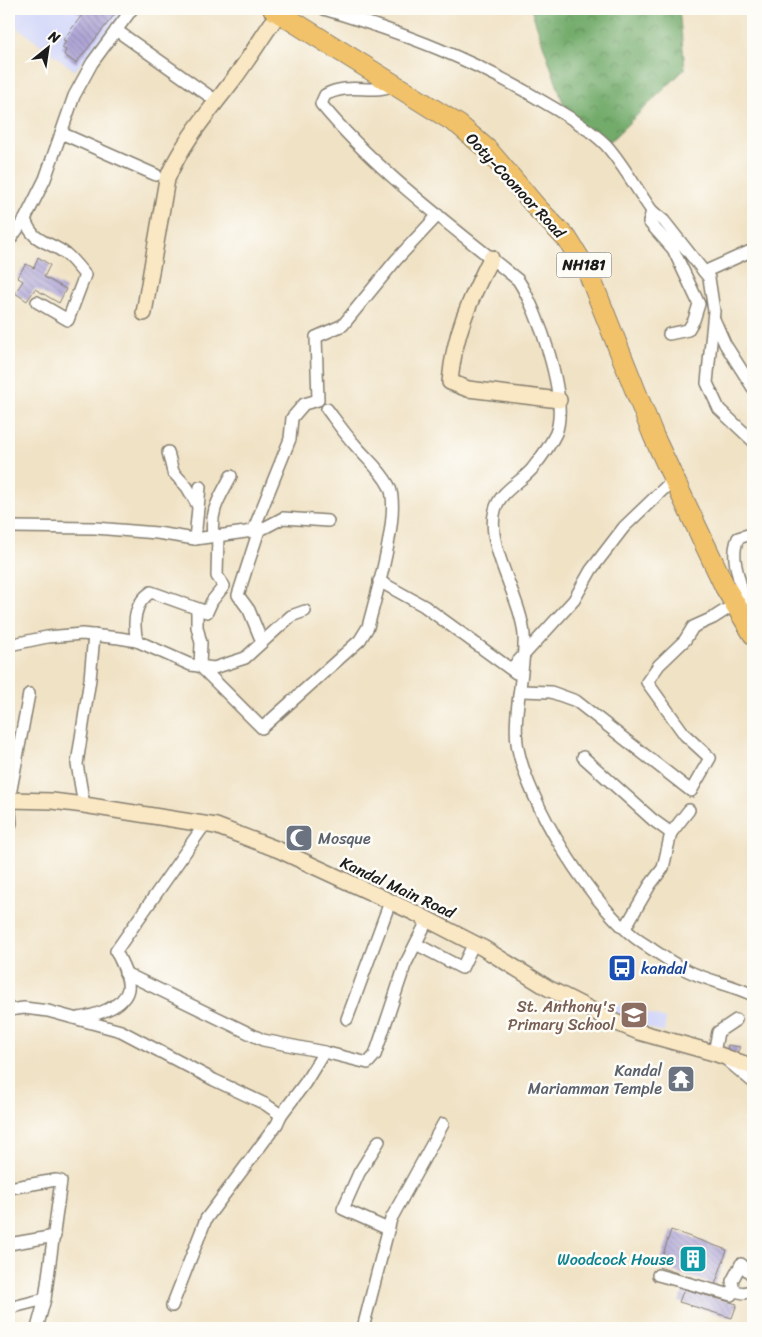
<svg xmlns="http://www.w3.org/2000/svg" width="762" height="1337" viewBox="0 0 762 1337" font-family="Sriracha,sans-serif">
<style>
.built{fill:#d4d8f9}
.forest{fill:url(#forest-crowns);stroke:#476443}
.building{fill:url(#building-back-hatch)}
.lines{fill:none;stroke-linecap:round;stroke-linejoin:round}
.street-casing{stroke:#867f70;stroke-width:14}
.secondary-casing{stroke:#867f70;stroke-width:18}
.highway-casing{stroke:#867f70;stroke-width:22}
.street{stroke:#fff;stroke-width:11}
.secondary{stroke:#fae7c3;stroke-width:15}
.highway{stroke:#f2c26a;stroke-width:20}
.labels{text-anchor:middle;stroke-width:5;stroke-linejoin:round;paint-order:stroke}
.shield{fill:#fdfcf7;stroke:#605f5e;stroke-width:1}
.shield-label{font-size:15px;font-weight:bold;fill:#1c1c1c}
.street-label{font-size:16px;fill:#1c1c1c;stroke:#fdfcf7}
.worship-label{font-size:16px;fill:#5b616d;stroke:#fdfcf7;text-anchor:start}
.transit-label{font-size:16px;fill:#164399;stroke:#fdfcf7;text-anchor:start}
.education-label{font-size:16px;fill:#785e54;stroke:#fdfcf7;text-anchor:end}
.culture-label{font-size:16px;fill:#0d838f;stroke:#fdfcf7;text-anchor:end}
</style>
<defs>
<pattern id="forest-crowns" width="20" height="18" patternUnits="userSpaceOnUse" patternTransform="scale(1.25)"><rect width="20" height="18" fill="#72ab6a"/><path d="M2 6a3 3 0 1 1 6 0M12 15a3 3 0 1 1 6 0" fill="none" stroke="#5d8a56"/></pattern>
<pattern id="building-back-hatch" width="6" height="6" patternUnits="userSpaceOnUse" patternTransform="scale(1.25)"><rect width="6" height="6" fill="#aea4d6"/><path d="M-1 5l2 2M0 0l6 6M5-1l2 2" fill="none" stroke="#8d85ad"/></pattern>
</defs>
<rect width="100%" height="100%" fill="#fdfcf7"/>
<filter id="ink" filterUnits="userSpaceOnUse"><feTurbulence type="fractalNoise" baseFrequency=".02" numOctaves="2"/><feDisplacementMap in="SourceGraphic" scale="10" xChannelSelector="R" yChannelSelector="G"/><feConvolveMatrix kernelMatrix="1 2 1 2 8 2 1 2 1" color-interpolation-filters="sRGB"/></filter>
<filter id="wash" filterUnits="userSpaceOnUse"><feTurbulence type="fractalNoise" baseFrequency=".0096" numOctaves="4" result="noise"/><feDisplacementMap in="SourceGraphic" scale="20" xChannelSelector="R" yChannelSelector="G"/><feGaussianBlur stdDeviation="1.12" result="paint"/><feColorMatrix in="noise" values="0 0 0 0 0 0 0 0 0 0 0 0 0 0 0 0 0 1.4 0 .05"/><feComposite in="paint" operator="in"/></filter>
<g filter="url(#wash)">
<rect width="100%" height="100%" fill="#f0e2c5"/>
<!-- built -->
<g class="built">
<path d="M9,9H125L75,71L9,21Z"/>
<path d="M608,1001L666,1019L664,1033L603,1012Z"/>
</g>
<!-- forest -->
<path class="forest" d="M531,9H679L685,69L606,145L568,117Z"/>
<g id="blocks">
<!-- building -->
<g class="building">
<path d="M78,9H119L76,63L64,55L66,50L62,48L66,41L63,40L82,15L76,11Z"/>
<path d="M38,257L50,265L44,277L66,289L59,303L35,289L27,301L15,293L23,281L17,277L26,264L34,268Z"/>
<path d="M728,1045L740,1047L736,1055L727,1052Z"/>
<path d="M671,1230L727,1250L715,1285L659,1267Z"/>
<path d="M684,1289L737,1304L732,1318L679,1302Z"/>
</g>
</g>
</g>
<g filter="url(#ink)">
<use href="#blocks" fill-opacity="0" stroke="#867f70" stroke-width="1"/>
<g class="lines">
<defs>
<g id="street">
<path d="M324,9C406,34 473,59 547,104C567,116 590,129 606,145C623,164 637,190 652,211"/>
<path d="M116,30L215,100"/>
<path d="M396,84C372,96 351,81 325,95L321,104C377,172 451,225 518,280C538,310 569,398 556,433C551,444 540,459 532,469C521,482 500,491 495,510C485,546 521,597 524,635C526,671 513,708 517,743C525,800 595,913 644,944C658,953 673,964 688,971C709,981 732,985 753,995"/>
<path d="M61,133L156,175"/>
<path d="M25,219C33,244 48,240 66,254C73,260 79,268 85,275L68,320L37,302"/>
<path d="M9,241L25,219L45,179L74,96L92,63L132,9"/>
<path d="M704,272L753,250"/>
<path d="M714,319L725,344L753,388"/>
<path d="M669,334L688,330L694,320L699,304L673,249L649,222L652,211L664,221L709,278L714,311L707,383L719,409L753,441"/>
<path d="M168,452L173,472L187,487L198,506"/>
<path d="M9,527L95,528L157,533L195,539L253,531L264,528L283,518L328,521"/>
<path d="M259,530L238,595L249,610L262,642"/>
<path d="M253,531L290,439L292,418L304,404L318,400L316,337L343,325L396,260L438,215"/>
<path d="M213,536C210,510 219,499 231,476"/>
<path d="M195,539L200,487"/>
<path d="M379,581L424,606L516,673"/>
<path d="M197,609V627L201,643L200,666L262,728L360,640L368,627C375,599 402,510 389,486C381,470 366,458 355,445C345,434 336,421 327,409"/>
<path d="M742,611C748,588 727,564 738,538L748,535L753,537"/>
<path d="M137,641C133,623 133,604 151,592L207,612L212,601L224,586L217,576L218,535"/>
<path d="M9,645L47,637L82,634L119,638L137,641L191,665L214,668L245,658L291,616L305,611"/>
<path d="M511,669L574,600L591,570L624,527L674,479"/>
<path d="M521,691L551,692L576,701L691,791L710,758L685,735L647,682L659,665L685,640L693,627L713,618L735,604"/>
<path d="M583,757L653,820L671,833"/>
<path d="M9,800L29,694"/>
<path d="M9,801L11,823L9,829"/>
<path d="M84,805L77,764L90,679L94,635"/>
<path d="M625,928L650,885L663,868L671,833L689,810"/>
<path d="M416,944L462,968L474,943"/>
<path d="M125,973L263,1040L324,1052"/>
<path d="M9,1010L24,1008L48,1011L121,1031L214,1080L265,1104L281,1115L277,1124L206,1219L172,1306"/>
<path d="M78,1018C93,1016 125,1007 128,989C130,977 121,962 116,951L205,824"/>
<path d="M347,1019L390,902"/>
<path d="M714,1053L718,1032L736,1020"/>
<path d="M728,1061L753,1082"/>
<path d="M281,1115L305,1083L324,1052L368,1063L375,1055L405,965L428,919"/>
<path d="M379,1141L359,1173L343,1209L388,1229"/>
<path d="M9,1188L56,1180L61,1181L45,1299L37,1328"/>
<path d="M9,1244L55,1236"/>
<path d="M658,1275L731,1295L734,1291"/>
<path d="M753,1276L741,1264L732,1281L734,1291L744,1293L753,1290"/>
<path d="M9,1308L45,1299"/>
<path d="M363,1328L391,1219L443,1124"/>
</g>
<g id="secondary">
<path d="M491,258C470,300 454,333 450,382L468,389L559,400"/>
<path d="M144,313L167,179C183,141 208,113 233,80C249,59 263,35 279,13"/>
<path d="M9,800L52,801L84,805L216,826L279,850L415,913L483,948L548,988L615,1022L639,1032L714,1053L753,1067"/>
</g>
<path id="highway" d="M273,9L459,125L488,150L538,209L568,240L588,272L654,437L725,587L753,634"/>
</defs>
<!-- street casing -->
<use href="#street" class="street-casing"/>
<!-- secondary casing -->
<use href="#secondary" class="secondary-casing"/>
<!-- highway casing -->
<use href="#highway" class="highway-casing"/>
<!-- street -->
<use href="#street" class="street"/>
<!-- secondary -->
<use href="#secondary" class="secondary"/>
<!-- highway -->
<use href="#highway" class="highway"/>
</g>
</g>
<!-- icons -->
<defs>
<symbol id="mosque-square" viewBox="-11 -11 22 22"><rect x="-9" y="-9" width="18" height="18" rx="4" fill="#6b7280" stroke="#fdfcf7"/><path d="M3.5-4.9A6 6 0 1 0 3.5 4.9A5 5 0 1 1 3.5-4.9Z" fill="#fff"/></symbol>
<symbol id="bus-square" viewBox="-11 -11 22 22"><rect x="-9" y="-9" width="18" height="18" rx="4" fill="#1a4fb4" stroke="#fdfcf7"/><path d="M-5-6H5V4H4V6H2V4H-2V6H-4V4H-5ZM-3.5-4V0h7V-4ZM-3.5 1.2v1.5H-2V1.2ZM2 1.2v1.5H3.5V1.2Z" fill="#fff"/></symbol>
<symbol id="school-square" viewBox="-11 -11 22 22"><rect x="-9" y="-9" width="18" height="18" rx="4" fill="#8d6e63" stroke="#fdfcf7"/><path d="M0-5L7-2L0 1L-7-2ZM-4 1L0 2.5L4 1V4Q0 6-4 4Z" fill="#fff"/></symbol>
<symbol id="temple-square" viewBox="-11 -11 22 22"><rect x="-9" y="-9" width="18" height="18" rx="4" fill="#6b7280" stroke="#fdfcf7"/><path d="M0-6L5-2H3V0L6.5 2.5H4V6H1.5V3h-3V6H-4V2.5H-6.5L-3 0V-2H-5Z" fill="#fff"/></symbol>
<symbol id="building-square" viewBox="-11 -11 22 22"><rect x="-9" y="-9" width="18" height="18" rx="4" fill="#0f9aa8" stroke="#fdfcf7"/><path d="M-4-6H4V6H1V3H-1V6H-4ZM-2.5-4.3h1.7v1.8h-1.7ZM.8-4.3h1.7v1.8H.8ZM-2.5-1h1.7V.8h-1.7ZM.8-1h1.7V.8H.8Z" fill="#fff"/></symbol>
</defs>
<g fill-rule="evenodd">
<use href="#mosque-square" x="283" y="822" width="32" height="32"/>
<use href="#bus-square" x="606" y="952" width="32" height="32"/>
<use href="#school-square" x="618" y="999" width="32" height="32"/>
<use href="#temple-square" x="665" y="1063" width="32" height="32"/>
<use href="#building-square" x="677" y="1243" width="32" height="32"/>
</g>
<g class="labels">
<!-- shield labels -->
<rect class="shield" x="556.5" y="252.5" width="55" height="25" rx="4"/>
<g class="shield-label">
<text x="584" y="270">NH181</text>
</g>
<!-- street labels -->
<g class="street-label">
<text transform="translate(516 185) rotate(47)" y="6">Ooty-Coonoor Road</text>
<text transform="translate(398 887) rotate(25)" y="6">Kandal Main Road</text>
</g>
<!-- worship labels -->
<g class="worship-label">
<text x="318" y="844">Mosque</text>
<text x="662" y="1076" text-anchor="end">Kandal<tspan x="662" dy="18">Mariamman Temple</tspan></text>
</g>
<!-- transit labels -->
<g class="transit-label">
<text x="641" y="974">kandal</text>
</g>
<!-- education labels -->
<g class="education-label">
<text x="615" y="1012">St. Anthony's<tspan x="615" dy="18">Primary School</tspan></text>
</g>
<!-- culture labels -->
<g class="culture-label">
<text x="674" y="1265">Woodcock House</text>
</g>
</g>
<!-- margin -->
<rect width="762" height="1337" fill="none" stroke="#fdfcf7" stroke-width="30"/>
<!-- north arrow -->
<g transform="translate(48 48) rotate(30)" stroke="#fdfcf7" stroke-width="4" paint-order="stroke">
<path d="M0-4L9 19L0 12L-9 19Z" fill="#1c1c1c"/>
<text y="-8" font-size="14" font-weight="bold" text-anchor="middle" fill="#1c1c1c">N</text>
</g>
</svg>
